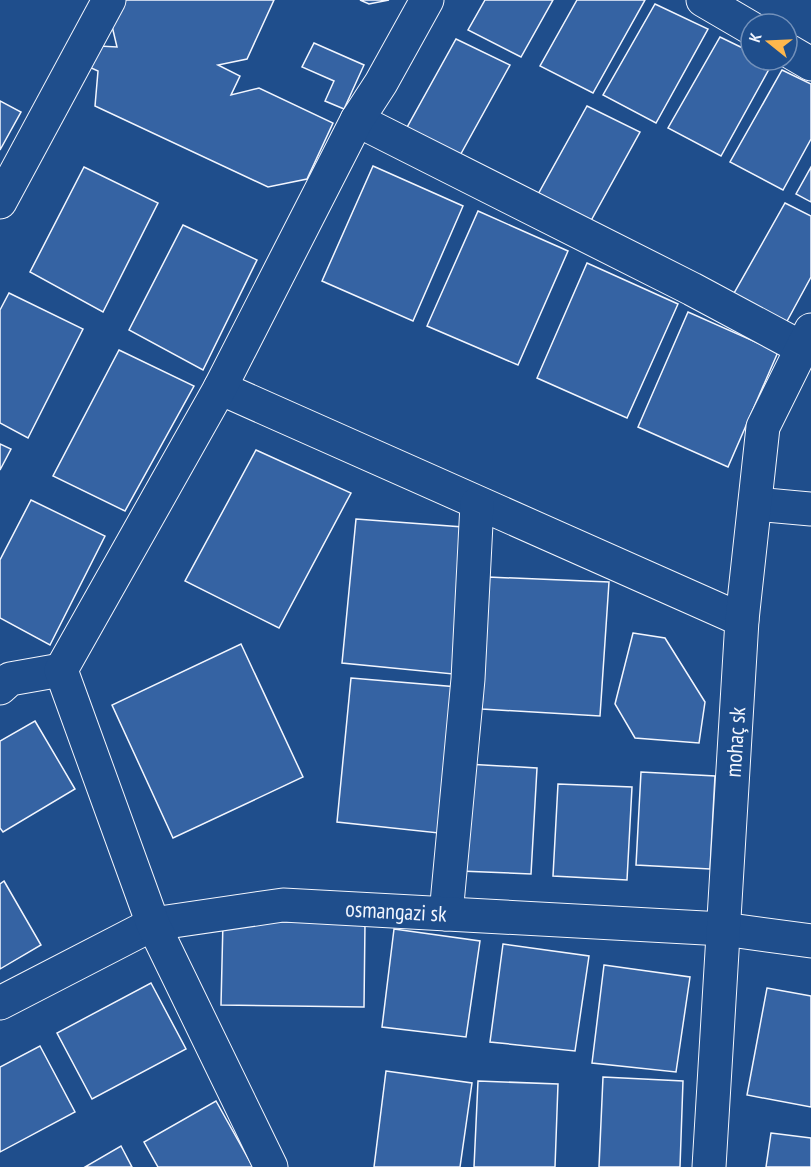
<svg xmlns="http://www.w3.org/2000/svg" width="811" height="1167" viewBox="0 0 811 1167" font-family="'PT Sans Narrow',sans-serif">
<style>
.building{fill:#3563a3;stroke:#f2f6ff;stroke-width:1.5}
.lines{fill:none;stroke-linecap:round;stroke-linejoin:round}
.minor-casing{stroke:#f2f6ff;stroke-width:35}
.minor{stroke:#1f4e8c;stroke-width:33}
.labels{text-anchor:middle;stroke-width:4.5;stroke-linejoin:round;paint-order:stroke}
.street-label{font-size:22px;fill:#f2f6ff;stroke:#1f4e8c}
</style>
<rect width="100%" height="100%" fill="#1f4e8c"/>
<!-- building -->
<g class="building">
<path d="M124,0H274L247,59L218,65L240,76L231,95L259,88L333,123L307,179L268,187L95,106L98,71L89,67L99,46L117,47L112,26Z"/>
<path d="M360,0H389L369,4Z"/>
<path d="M485,0H553L521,57L468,30Z"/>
<path d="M577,0H645L593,93L540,66Z"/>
<path d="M655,4L708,29L656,123L603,95Z"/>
<path d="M720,37L751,52V60H768L773,62L721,156L668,128Z"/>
<path d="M456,39L510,65L458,159L405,131Z"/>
<path d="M314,43L364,65L344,109L325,101L334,81L302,67Z"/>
<path d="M782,70L811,84V139L783,190L730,162Z"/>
<path d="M0,101L21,112L0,150Z"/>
<path d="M587,106L640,132L588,226L536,198Z"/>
<path d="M373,166L463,206L413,321L322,281Z"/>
<path d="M84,167L158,203L103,312L30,272Z"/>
<path d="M811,167V202L796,194Z"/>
<path d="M785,203L811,216V277L786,323L733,295Z"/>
<path d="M478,211L568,251L518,365L427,326Z"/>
<path d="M183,225L257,260L203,370L129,330Z"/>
<path d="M587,263L678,304L627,418L537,378Z"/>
<path d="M9,293L83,329L28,438L0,423V310Z"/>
<path d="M688,312L778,352L728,467L638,427Z"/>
<path d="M119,350L194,386L125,511L53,476Z"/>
<path d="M0,444L11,449L0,470Z"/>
<path d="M256,450L351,493L279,628L185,581Z"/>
<path d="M31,500L105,536L50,645L0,618V560Z"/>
<path d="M356,519L463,527L453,674L342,663Z"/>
<path d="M488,577L609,582L600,716L482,709Z"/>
<path d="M633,633L665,638L705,702L699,743L635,738L615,704Z"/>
<path d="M241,644L303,777L173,838L112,705Z"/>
<path d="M351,678L458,687L448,834L337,822Z"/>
<path d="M35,721L75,789L3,832L0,828V741Z"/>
<path d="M466,764L537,768L531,874L460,871Z"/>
<path d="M641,772L715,776L710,869L636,865Z"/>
<path d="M558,784L632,787L627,880L553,876Z"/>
<path d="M4,881L41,945L0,969V884Z"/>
<path d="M223,921L365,923L364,1007L221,1005Z"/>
<path d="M394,929L480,941L466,1037L382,1027Z"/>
<path d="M503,944L589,956L575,1051L490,1042Z"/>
<path d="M604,965L690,977L676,1072L592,1063Z"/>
<path d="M151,983L186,1049L92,1099L57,1033Z"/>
<path d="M767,988L811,996V1107L747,1095Z"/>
<path d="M40,1046L75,1112L0,1152V1067Z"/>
<path d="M386,1071L472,1083L460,1167H374Z"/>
<path d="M603,1077L683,1081L680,1167H599Z"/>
<path d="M478,1081L558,1084L555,1167H474Z"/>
<path d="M216,1101L253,1167H158L144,1142Z"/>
<path d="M771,1133L811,1138V1167H766Z"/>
<path d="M121,1146L132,1167H85Z"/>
</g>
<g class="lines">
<defs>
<g id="minor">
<path d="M703,0L751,28"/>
<path d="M787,50L811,64"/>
<path d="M357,120L692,289L802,348"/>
<path d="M0,202L109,0"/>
<path d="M220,388L742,620"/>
<path d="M755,504L811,509"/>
<path d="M0,688L10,679L61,670"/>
<path d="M446,914L468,679L477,504"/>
<path d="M0,1003L153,924L283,905L723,929L811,941"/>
<path d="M271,1167L153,924L61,670L220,388L357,120L381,83L427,0"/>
<path d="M709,1167L742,620L763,427L811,330"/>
</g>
</defs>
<!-- minor casing -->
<use href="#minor" class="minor-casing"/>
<!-- minor -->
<use href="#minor" class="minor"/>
</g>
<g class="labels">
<!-- street labels -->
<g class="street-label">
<text transform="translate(735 742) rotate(-86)" y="8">mohaç sk</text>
<text transform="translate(396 911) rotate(3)" y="8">osmangazi sk</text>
</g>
</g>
<!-- north arrow -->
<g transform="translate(769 42) rotate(288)"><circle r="28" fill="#1f4e8c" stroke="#7391ba" stroke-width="1.5"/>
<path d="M0-4.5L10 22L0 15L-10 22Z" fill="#ffb74d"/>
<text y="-9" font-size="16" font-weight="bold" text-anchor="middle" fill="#f2f6ff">K</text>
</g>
</svg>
